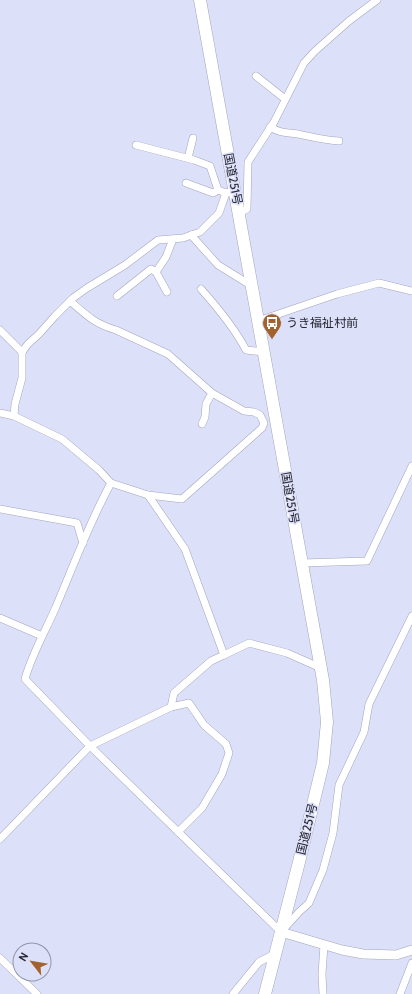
<svg xmlns="http://www.w3.org/2000/svg" width="412" height="994" viewBox="0 0 412 994" font-family="Cabin,'Noto Sans JP',sans-serif">
<style>
.lines{fill:none;stroke-linecap:round;stroke-linejoin:round}
.street-casing{stroke:#a2a5bc;stroke-width:8}
.secondary-casing{stroke:#a2a5bc;stroke-width:10}
.highway-casing{stroke:#a2a5bc;stroke-width:13}
.street{stroke:#fff;stroke-width:7}
.secondary{stroke:#fff;stroke-width:9}
.highway{stroke:#fff;stroke-width:12}
.labels{text-anchor:middle;stroke-width:3;stroke-linejoin:round;paint-order:stroke}
.street-label{font-size:12px;fill:#25262f;stroke:#dde0f9}
.poi-label{font-size:12px;fill:#25262f;stroke:#dde0f9;text-anchor:start}
</style>
<rect width="100%" height="100%" fill="#dde0f9"/>
<g class="lines">
<defs>
<g id="street">
<path d="M256,76L285,99"/>
<path d="M270,127C282,134 286,132 298,134C312,137 325,140 339,141"/>
<path d="M136,145L194,160L210,166L218,190L226,193L230,192"/>
<path d="M188,158L193,138"/>
<path d="M186,183L213,193L218,190"/>
<path d="M226,193L219,213L200,232L183,238L158,240L125,265L87,288L73,298L55,316L39,334L28,344L22,352V378L15,404L14,416L62,439L99,470L111,483C89,523 73,567 55,609C45,632 32,654 25,679L90,746L281,932L299,912L309,903L323,870L333,833L339,785L364,732L369,704L412,616"/>
<path d="M239,213L247,209L248,162L274,122L304,63L315,51L349,21L377,0"/>
<path d="M191,235L218,265L252,286"/>
<path d="M156,272L167,292"/>
<path d="M201,289C218,308 234,327 246,350L264,352"/>
<path d="M117,296L151,269L156,272L166,257L173,239"/>
<path d="M70,301C86,315 95,324 116,330L168,354L212,393L244,411L254,412L260,415L264,423L262,428L182,499L148,495"/>
<path d="M258,321L337,294L379,283L412,291"/>
<path d="M0,330L22,352"/>
<path d="M0,413L14,416"/>
<path d="M202,424L205,417L206,404L212,393"/>
<path d="M111,483L148,495L185,549L224,655L211,661L174,693L171,707"/>
<path d="M0,509L77,523L83,543"/>
<path d="M302,563L367,561L412,466"/>
<path d="M0,618L42,636"/>
<path d="M224,655L249,643L287,653L321,668"/>
<path d="M0,839L90,746L171,707L189,703L204,725L226,744L229,753L222,774L202,808L178,832"/>
<path d="M0,958L37,994"/>
<path d="M233,994L259,962L275,954"/>
<path d="M323,994L322,974L324,945"/>
<path d="M400,994L412,963"/>
</g>
<path id="secondary" d="M281,932L342,950L363,954L396,955L412,950"/>
<path id="highway" d="M200,0L323,680L327,722L323,763L299,862L265,994"/>
</defs>
<!-- street casing -->
<use href="#street" class="street-casing"/>
<!-- secondary casing -->
<use href="#secondary" class="secondary-casing"/>
<!-- highway casing -->
<use href="#highway" class="highway-casing"/>
<!-- street -->
<use href="#street" class="street"/>
<!-- secondary -->
<use href="#secondary" class="secondary"/>
<!-- highway -->
<use href="#highway" class="highway"/>
</g>
<!-- icons -->
<defs>
<symbol id="bus-pin" viewBox="-11 -11 22 30"><path d="M0 17L-7.5 6A9.5 9.5 0 1 1 7.5 6Z" fill="#a2612d" stroke="#dde0f9"/><path d="M-5-6H5V4H4V6H2V4H-2V6H-4V4H-5ZM-3.5-4V0h7V-4ZM-3.5 1.2v1.5H-2V1.2ZM2 1.2v1.5H3.5V1.2Z" fill="#fff"/></symbol>
</defs>
<g fill-rule="evenodd">
<use href="#bus-pin" x="261" y="312" width="22" height="30"/>
</g>
<g class="labels">
<!-- street labels -->
<g class="street-label">
<text transform="translate(233 179) rotate(79)" y="4">国道251号</text>
<text transform="translate(290 498) rotate(80)" y="4">国道251号</text>
<text transform="translate(307 829) rotate(-76)" y="4">国道251号</text>
</g>
<!-- poi labels -->
<g class="poi-label">
<text x="286" y="327">うき福祉村前</text>
</g>
</g>
<!-- north arrow -->
<g transform="translate(32 962) rotate(301)"><circle r="19" fill="#dde0f9" stroke="#9396a8"/>
<path d="M0-3L7 15L0 10L-7 15Z" fill="#a2612d"/>
<text y="-6" font-size="11" font-weight="bold" text-anchor="middle" fill="#25262f">N</text>
</g>
</svg>
